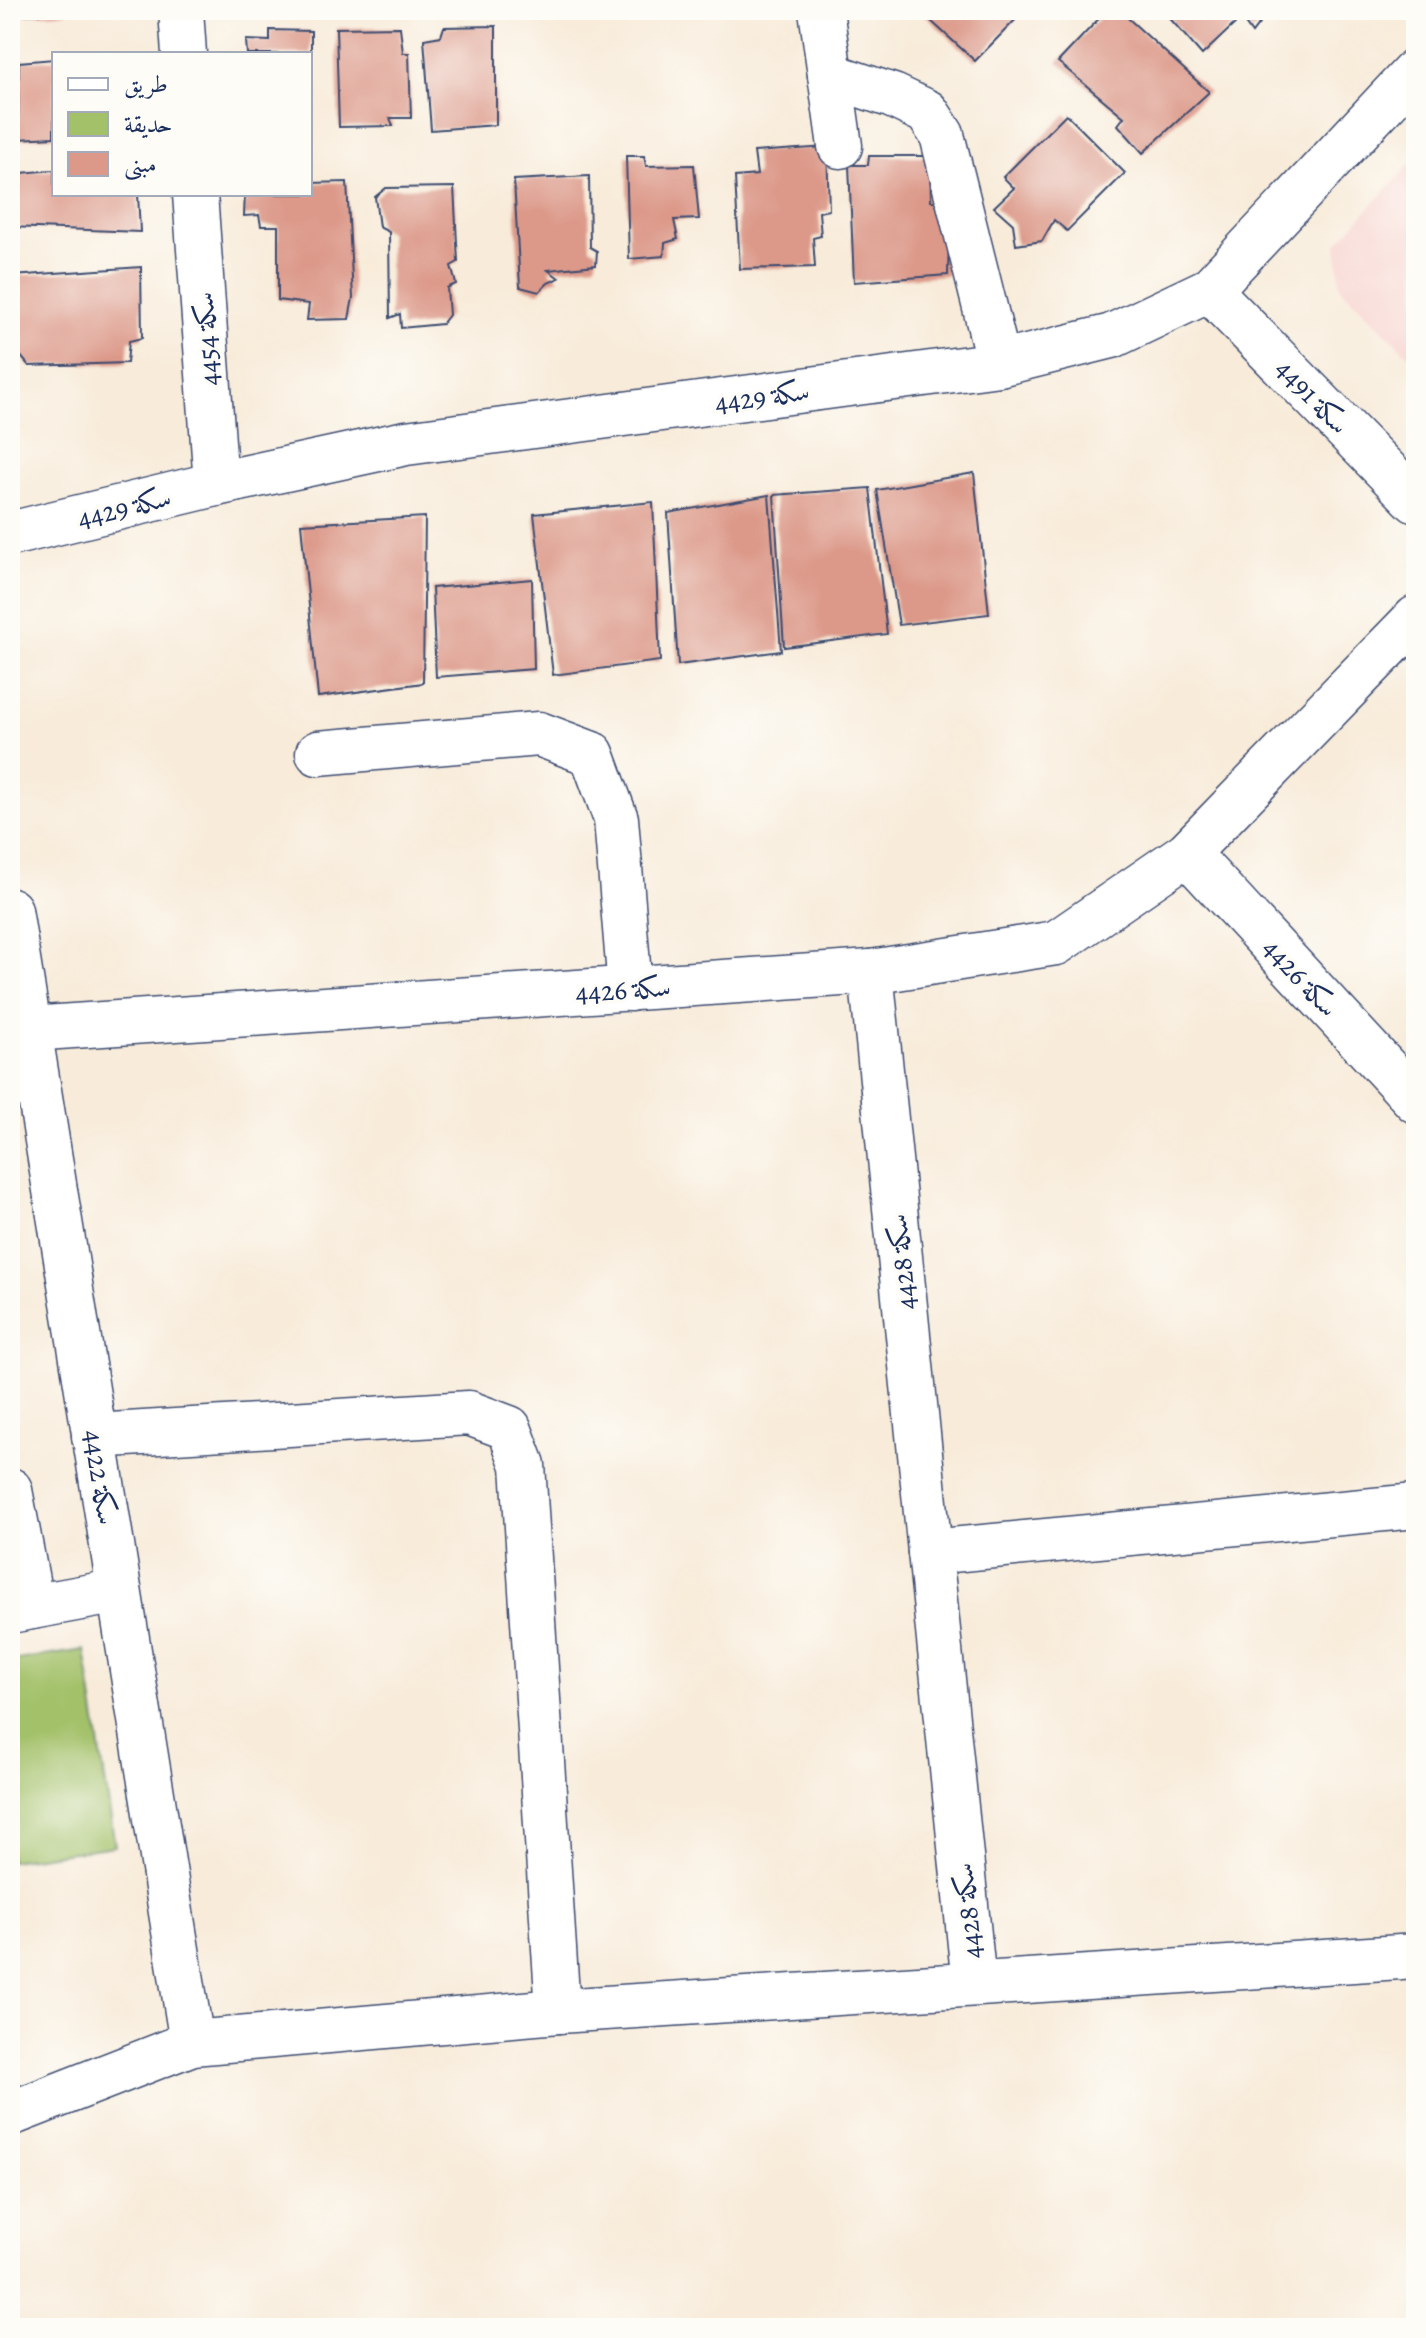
<svg xmlns="http://www.w3.org/2000/svg" width="1426" height="2338" viewBox="0 0 1426 2338" font-family="Alegreya,Amiri,serif">
<style>
.built{fill:#f7d0cc}
.green{fill:#a3c169;stroke:#5f7864;stroke-width:2}
.building{fill:#dc9989}
.lines{fill:none;stroke-linecap:round;stroke-linejoin:round}
.minor-casing{stroke:#3c4b70;stroke-width:47}
.minor{stroke:#fff;stroke-width:44}
.labels{text-anchor:middle;stroke-width:7;stroke-linejoin:round;paint-order:stroke}
.street-label{font-size:28px;fill:#1b2f5e;stroke:#fdfcf7}
</style>
<rect width="100%" height="100%" fill="#fdfcf7"/>
<filter id="ink" filterUnits="userSpaceOnUse"><feTurbulence type="fractalNoise" baseFrequency=".0125" numOctaves="2"/><feDisplacementMap in="SourceGraphic" scale="16" xChannelSelector="R" yChannelSelector="G"/><feConvolveMatrix kernelMatrix="1 2 1 2 8 2 1 2 1" color-interpolation-filters="sRGB"/></filter>
<filter id="wash" filterUnits="userSpaceOnUse"><feTurbulence type="fractalNoise" baseFrequency=".006" numOctaves="4" result="noise"/><feDisplacementMap in="SourceGraphic" scale="32" xChannelSelector="R" yChannelSelector="G"/><feGaussianBlur stdDeviation="1.8" result="paint"/><feColorMatrix in="noise" values="0 0 0 0 0 0 0 0 0 0 0 0 0 0 0 0 0 1.4 0 .05"/><feComposite in="paint" operator="in"/></filter>
<g filter="url(#wash)">
<rect width="100%" height="100%" fill="#f8ebd9"/>
<!-- built -->
<path class="built" d="M1416,158V363L1340,287L1337,243Z"/>
<!-- green -->
<path class="green" d="M85,1650L115,1846L10,1861V1661Z"/>
<g id="blocks">
<!-- building -->
<g class="building">
<path d="M10,10H66V13L10,15Z"/>
<path d="M919,10H1025L975,61Z"/>
<path d="M1107,10H1119L1209,92L1143,153L1118,125L1124,117L1058,62Z"/>
<path d="M1170,10H1266L1268,12L1252,33L1241,18L1202,55L1166,14Z"/>
<path d="M496,26V125L431,130L424,39L441,36L444,27Z"/>
<path d="M400,27L403,53H409L411,118H390L393,126L339,127L336,28Z"/>
<path d="M270,30L311,31V54H247L246,40L270,41Z"/>
<path d="M54,59V137L18,139L19,62Z"/>
<path d="M1066,114L1125,173L1067,231L1054,220L1042,241L1016,245L1013,224L994,207L1014,188L1003,177Z"/>
<path d="M827,147L829,210L819,212L821,236L813,238L815,267L740,269L735,177L757,175L754,152Z"/>
<path d="M626,156H644L646,166L694,165L699,219L674,220L678,239L665,243L664,256L629,259Z"/>
<path d="M869,156H930L931,201L943,202V231L949,233L948,275L854,282L849,165H868Z"/>
<path d="M54,170V194H138L140,232L11,227L10,174Z"/>
<path d="M589,176L590,247L597,251L596,265L548,270L559,278L548,283L539,292L520,287L514,180Z"/>
<path d="M347,182L353,298L349,319L307,320L309,304L278,300V226H261L259,215L244,216L245,194H310V183Z"/>
<path d="M454,187L458,262L451,266L456,284L447,288L449,315L442,324L401,328L400,314L390,318L389,232L379,227L375,197L386,188Z"/>
<path d="M141,267L142,338L129,341L127,363L29,366L14,348L12,276Z"/>
<path d="M974,473L989,614L899,625L877,490Z"/>
<path d="M870,488L887,634L784,647L774,495Z"/>
<path d="M769,495L781,651L678,665L668,513Z"/>
<path d="M653,502L660,661L553,675L534,514Z"/>
<path d="M425,517L423,683L318,697L301,524Z"/>
<path d="M532,579L534,669L436,677L432,588Z"/>
</g>
</g>
</g>
<g filter="url(#ink)">
<use href="#blocks" fill-opacity="0" stroke="#3c4b70" stroke-width="2"/>
<g class="lines">
<defs>
<g id="minor">
<path d="M181,10L184,54"/>
<path d="M821,10L840,146"/>
<path d="M830,75L893,96L927,112L942,135L999,364"/>
<path d="M195,194L216,484"/>
<path d="M1209,290L1416,501"/>
<path d="M10,534L216,484L406,443L999,364L1112,336L1209,290L1416,70"/>
<path d="M318,753L539,734L592,754L616,819L630,989"/>
<path d="M1187,853L1416,1101"/>
<path d="M10,910L192,2043"/>
<path d="M871,972L974,1984"/>
<path d="M29,1029L871,972L1056,943L1187,853L1416,618"/>
<path d="M94,1436L469,1413L509,1428L523,1465L558,2011"/>
<path d="M10,1490L32,1607"/>
<path d="M930,1552L1416,1506"/>
<path d="M10,1611L119,1591"/>
<path d="M10,2114L192,2043L558,2011L1416,1956"/>
</g>
</defs>
<!-- minor casing -->
<use href="#minor" class="minor-casing"/>
<!-- minor -->
<use href="#minor" class="minor"/>
</g>
</g>
<g class="labels">
<!-- street labels -->
<g class="street-label">
<text transform="translate(206 339) rotate(-94)" y="10">سكة 4454</text>
<text transform="translate(762 396) rotate(-8)" y="10">سكة 4429</text>
<text transform="translate(1313 396) rotate(46)" y="10">سكة 4491</text>
<text transform="translate(124 507) rotate(-14)" y="10">سكة 4429</text>
<text transform="translate(1301 977) rotate(47)" y="10">سكة 4426</text>
<text transform="translate(623 989) rotate(-4)" y="10">سكة 4426</text>
<text transform="translate(901 1262) rotate(-96)" y="10">سكة 4428</text>
<text transform="translate(101 1477) rotate(81)" y="10">سكة 4422</text>
<text transform="translate(967 1911) rotate(-96)" y="10">سكة 4428</text>
</g>
</g>
<!-- margin -->
<rect width="1426" height="2338" fill="none" stroke="#fdfcf7" stroke-width="40"/>
<!-- legend -->
<rect x="52" y="52" width="260" height="144" fill="#fdfcf7" stroke="#a3aaba" stroke-width="2"/>
<rect x="68" y="78" width="40" height="12" fill="#ffffff" stroke="#a3aaba" stroke-width="2"/>
<text x="124" y="92" font-size="24" fill="#1b2f5e">طريق</text>
<rect x="68" y="112" width="40" height="24" fill="#a3c169" stroke="#a3aaba" stroke-width="2"/>
<text x="124" y="132" font-size="24" fill="#1b2f5e">حديقة</text>
<rect x="68" y="152" width="40" height="24" fill="#dc9989" stroke="#a3aaba" stroke-width="2"/>
<text x="124" y="172" font-size="24" fill="#1b2f5e">مبنى</text>
</svg>
